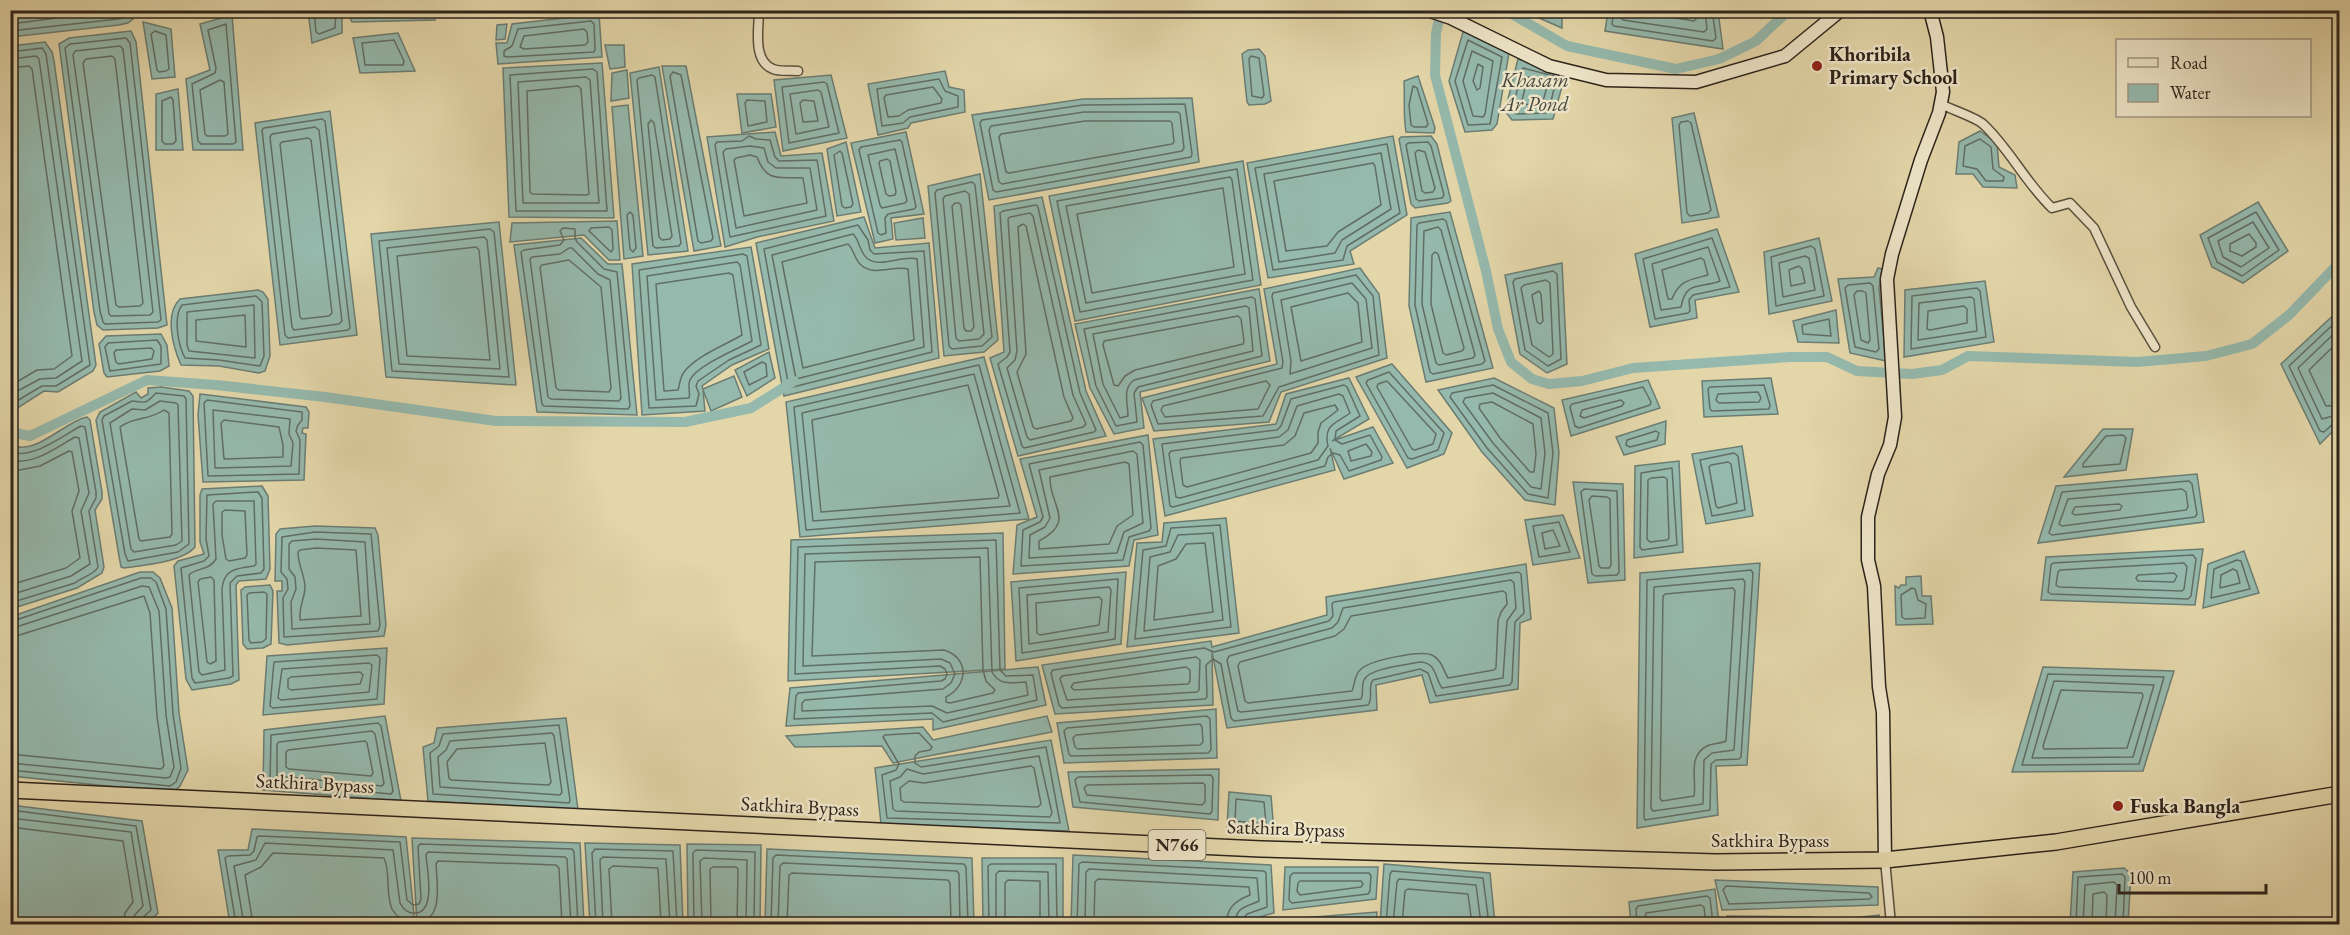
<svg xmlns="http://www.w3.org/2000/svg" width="2350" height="935" viewBox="0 0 2350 935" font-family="'EB Garamond',serif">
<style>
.water{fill:#95b9ad;stroke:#6b7d73;stroke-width:1.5}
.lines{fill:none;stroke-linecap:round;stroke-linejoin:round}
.shore{stroke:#616e64;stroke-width:1.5}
.canal{stroke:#95b9ad;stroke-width:10}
.street-casing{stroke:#5a503e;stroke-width:11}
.secondary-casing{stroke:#2d231b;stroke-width:15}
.highway-casing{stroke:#2d231b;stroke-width:18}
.street{stroke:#ede4c7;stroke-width:8}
.secondary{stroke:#ede4c7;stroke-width:12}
.highway{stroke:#e3d6a9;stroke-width:15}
.poi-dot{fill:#8f2418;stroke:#ede4c7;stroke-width:2}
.labels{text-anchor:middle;stroke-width:5;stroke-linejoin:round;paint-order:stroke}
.shield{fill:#ede4c7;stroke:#675d4f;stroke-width:1.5}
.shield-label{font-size:18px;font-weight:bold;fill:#2d231b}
.poi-label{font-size:20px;font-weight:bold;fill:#2d231b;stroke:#ede4c7;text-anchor:start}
.street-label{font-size:20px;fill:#2d231b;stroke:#ede4c7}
.water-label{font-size:21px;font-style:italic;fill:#474840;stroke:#ede4c7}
</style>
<rect width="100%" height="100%" fill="#e3d6a9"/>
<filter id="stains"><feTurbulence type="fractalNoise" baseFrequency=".00333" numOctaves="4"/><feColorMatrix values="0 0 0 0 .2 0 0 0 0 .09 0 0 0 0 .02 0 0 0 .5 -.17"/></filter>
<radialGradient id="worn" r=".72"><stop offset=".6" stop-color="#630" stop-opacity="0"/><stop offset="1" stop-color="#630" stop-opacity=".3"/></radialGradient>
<!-- water -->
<g class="water">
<path d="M10,11H132L133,19L128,23L119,25L11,37Z"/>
<path d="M308,11H342V33L312,43Z"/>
<path d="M347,11H433L435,20L352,22Z"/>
<path d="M1525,11H1562V28L1530,14Z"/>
<path d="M1608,11H1718L1723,49L1605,31Z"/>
<path d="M599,14L602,57L498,64L496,43H507L512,24Z"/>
<path d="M232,15L243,150H193L186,79L210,70L200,24Z"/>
<path d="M143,22L171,29L175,77L152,79Z"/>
<path d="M507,24L505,39L496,40L497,25Z"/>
<path d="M131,31L136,42L167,325L158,328L103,330L97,325L94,312L59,44L69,38Z"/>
<path d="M1465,31L1509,53L1497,124L1492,130L1465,132L1449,81L1463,32Z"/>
<path d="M398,33L415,71L360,73L353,38Z"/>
<path d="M45,42L52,52L54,61L96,365L93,371L58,392L44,391L16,409L10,408V243L13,240L10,226L11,46Z"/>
<path d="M605,45H624L625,67L610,69Z"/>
<path d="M1259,49L1265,56L1271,101L1265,104L1249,105L1247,102L1242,54L1248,50Z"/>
<path d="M1518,59L1566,72L1553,119L1512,120L1505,111Z"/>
<path d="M602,63L614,218L509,217L503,68Z"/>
<path d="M662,66H686L721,246L694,251Z"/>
<path d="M659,67L688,251L648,255L630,73Z"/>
<path d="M627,70L629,98L611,101L612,73Z"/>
<path d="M945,71L949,87L964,90L965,112L911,123L908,128L878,135L868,84Z"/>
<path d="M831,75L847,138L783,151L774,80Z"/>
<path d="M1418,76L1435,128L1434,133L1406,132C1403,115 1405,98 1404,81Z"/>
<path d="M178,89L183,150H156V94Z"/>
<path d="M737,94H771L776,127L742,133Z"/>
<path d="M1192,98L1199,162L989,200L972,115L1083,99Z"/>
<path d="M628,105L643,256L624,259L612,107Z"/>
<path d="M330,111L357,335L280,345L255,123Z"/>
<path d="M1694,113L1719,217L1682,223L1672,118Z"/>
<path d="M1980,131L1997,143L1999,167L2015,175L2017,188L1983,187L1973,174H1956L1959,142Z"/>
<path d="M775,132L781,156L822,153L834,221L757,237L725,247L707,137Z"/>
<path d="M906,132L924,214L891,218L893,239L875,243L851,143Z"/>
<path d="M1393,136L1407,215L1350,251L1354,264L1268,278L1247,163Z"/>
<path d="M1431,136L1437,144L1451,201L1448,203L1415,208L1411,204L1399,139L1401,137Z"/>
<path d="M846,142L861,212L837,216L827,149Z"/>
<path d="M1243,161L1261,285L1075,321L1049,196Z"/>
<path d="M980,174L998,340L984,352L944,356L928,186Z"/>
<path d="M1042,197L1086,391L1106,436L1018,456L990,358L1004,352L994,206Z"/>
<path d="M2258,202L2288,251L2243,283L2212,267L2200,235Z"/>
<path d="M1450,212L1493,368L1426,382L1409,306L1411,218Z"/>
<path d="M864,217L875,248L929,243L939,358L784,396L756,243Z"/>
<path d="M923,218L925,238L896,240L894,223Z"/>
<path d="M617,221L620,260H609L584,235L510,242L512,223Z"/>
<path d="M499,222L516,385L386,377L371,234Z"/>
<path d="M1717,229L1739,292L1695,300L1697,318L1650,327L1635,254Z"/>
<path d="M581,238L608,264H622L637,415L537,412L514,245Z"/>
<path d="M1819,238L1832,301L1769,314L1764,252Z"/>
<path d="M751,247L769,349L732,365L702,386L703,389L734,376L742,397L711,411L703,390L705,411L642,415L632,264Z"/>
<path d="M1562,263L1567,364L1547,373L1520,354L1505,275Z"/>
<path d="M1360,268L1379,294L1387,358L1281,392L1269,422L1154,431L1142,398L1277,364L1264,289Z"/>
<path d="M1878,268L1882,269L1879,288L1886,361L1850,353L1838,279L1874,277Z"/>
<path d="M1985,281L1994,342L1904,357L1905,290Z"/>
<path d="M1259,289L1270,361L1140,392L1144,428L1114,434L1090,388L1075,324Z"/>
<path d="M258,290L263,292L268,299L270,356L265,371L259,373L219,366L181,365C173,347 164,314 180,299Z"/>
<path d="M1836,310L1839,343L1798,342L1793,321Z"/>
<path d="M2339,310V425L2320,444L2281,364Z"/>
<path d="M161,334L167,345L169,366L160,371L107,377L104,373L99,344L106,336Z"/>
<path d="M769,352L775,378L747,396L735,370Z"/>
<path d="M984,357L1029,519L800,537L786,402Z"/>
<path d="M1392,364L1452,433L1444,454L1407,468L1356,377Z"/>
<path d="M1349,378L1369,419L1332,441L1373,427L1393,463L1344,479L1330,448L1335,470L1165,516L1153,439L1276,424L1286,394Z"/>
<path d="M1494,378L1554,408L1559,453L1555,505L1525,500L1482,452L1438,390Z"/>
<path d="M1771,378L1778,414L1704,417L1702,381Z"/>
<path d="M1648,380L1660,408L1571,436L1562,400Z"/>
<path d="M161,387L189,391L193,396L195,547C183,562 144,565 124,568L121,567L119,556L96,420L100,412L136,392L141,398L148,394V388Z"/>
<path d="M200,394L306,407L309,412L308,428H303L302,433L306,434L304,480L203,482L198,415Z"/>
<path d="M87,417L90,420L102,492V499L95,510L104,567L102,573L77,588L11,609V445C37,456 63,422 87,417Z"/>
<path d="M1666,421L1665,444L1624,455L1616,437Z"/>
<path d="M2103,429H2133L2126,470L2064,477Z"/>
<path d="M1148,435L1158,535L1134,540L1129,566L1013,574L1017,525L1037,517L1020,459Z"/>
<path d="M1742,446L1753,516L1706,524L1692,454Z"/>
<path d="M1679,461L1683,552L1634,558L1635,466Z"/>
<path d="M2197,474L2204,522L2038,543L2056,486Z"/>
<path d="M1573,482L1623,484L1625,580L1588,583Z"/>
<path d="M262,486L268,496L270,569L266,579L239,581L236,585L239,680L231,684L192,690L186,679L174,566L178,561L204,554L200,542V495L202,489Z"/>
<path d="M1563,515L1580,558L1533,565L1525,520Z"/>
<path d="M1226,518L1239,633L1127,647L1137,543L1162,542L1164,523Z"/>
<path d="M315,526L375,528L378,535L386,625L384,636L287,645L279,643L277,591H282V581H275L276,534L280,529Z"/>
<path d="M1003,533L1005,669L788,681L791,540Z"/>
<path d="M2203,549L2195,605L2041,600L2046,557Z"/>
<path d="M2244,551L2259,593L2203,608L2208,564Z"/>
<path d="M1760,563L1747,765L1716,766L1718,815L1637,828L1640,573Z"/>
<path d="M1526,564L1531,619L1520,623L1518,689L1430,703L1422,675L1376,685L1377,710L1227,728L1212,652L1213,705L1055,714L1042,665L1211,641L1212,647L1327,615L1326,597Z"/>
<path d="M140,572H153L160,578L172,608L179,713L188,770L180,786L174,792H165L11,776L10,617Z"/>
<path d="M1126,572L1121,644L1016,661L1011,582Z"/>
<path d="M1921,576L1922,596H1931L1933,624L1896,625L1895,586L1899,588L1901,585H1906V577Z"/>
<path d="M270,585L273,591L271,644L263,648L247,649L243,644L241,590L245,587Z"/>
<path d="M387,648L384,704L263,715L267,656Z"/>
<path d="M1038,667L1046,705L933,730V719L786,726L790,688Z"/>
<path d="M2043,667L2174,671L2143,771L2012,772Z"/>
<path d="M1216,709L1217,758L1064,763L1057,723Z"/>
<path d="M385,716L401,801L263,790L264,730Z"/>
<path d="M1047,716L1052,732L893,763L882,746L795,747L786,736L923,727L933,740Z"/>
<path d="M566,718L578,810L428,801L423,747L434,743L437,728Z"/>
<path d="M1051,740L1069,831L881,824L875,768Z"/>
<path d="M1219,769L1218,820L1073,807L1068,772Z"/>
<path d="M1229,792L1271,796L1274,832L1227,827Z"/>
<path d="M10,805L142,821L158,913L151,920L140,924H11Z"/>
<path d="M252,829L406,837L415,924H230L218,850H248Z"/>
<path d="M412,838L580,843L584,924H417Z"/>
<path d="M585,843L680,845L683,924H590Z"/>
<path d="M687,844L761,845L760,924H688Z"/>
<path d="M767,849L972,858L974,924H765Z"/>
<path d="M1073,855L1271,865L1274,913L1238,923L1377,912L1376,924H1237L1236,923L1229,924H1071Z"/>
<path d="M982,858H1063V924H983Z"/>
<path d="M1384,864L1490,873L1495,924H1380Z"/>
<path d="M1285,867H1378L1376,899L1283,910Z"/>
<path d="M2124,868L2131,874L2128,924H2070L2073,872Z"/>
<path d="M1715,880L1878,887V905L1722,910Z"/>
<path d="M1715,889L1719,924H1631L1629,902Z"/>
<path d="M1879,915L1881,924H1835V920Z"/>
<path d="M1727,916L1813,917L1815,924H1727Z"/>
</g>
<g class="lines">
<!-- shore -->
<g class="shore">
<path d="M314,10L316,32L319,34L335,28L336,10"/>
<path d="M353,10L358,16L425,14L428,10"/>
<path d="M1614,10L1612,24L1614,26L1713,41L1716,38L1712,10"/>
<path d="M1621,10V18L1623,20L1704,32L1707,29L1705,10"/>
<path d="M1630,10L1694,21L1696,19V10"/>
<path d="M591,21L594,24L595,49L594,52L507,57L504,56V51L512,46L518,29Z"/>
<path d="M10,24L118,10"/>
<path d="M226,24L236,142L233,144H201L198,141L192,84L215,73L216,68L208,30Z"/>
<path d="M584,29L587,32L588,42L585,45L524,49L520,47L524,36Z"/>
<path d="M10,31L118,19L126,17V10"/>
<path d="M155,31L166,35L169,69L166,71L159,72L157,70L151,34Z"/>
<path d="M126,38L130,43L161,320L158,322L105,324L103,322L100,311L65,48L70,44Z"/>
<path d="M394,40L404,61L403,65H365L362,43Z"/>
<path d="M1468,40L1502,57L1490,124L1468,125L1455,81Z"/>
<path d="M120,46L123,49L153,312L150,315L111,316L109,314L73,55L75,51Z"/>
<path d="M1472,51L1493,61L1485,114L1483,117L1473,116L1463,81Z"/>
<path d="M10,52L42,48L46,54L90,365L56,386H42L15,402H10"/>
<path d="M112,56L115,59L143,303L140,306L119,307L116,305L83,63L86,59Z"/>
<path d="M1251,56L1259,58L1264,95L1262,98L1252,96L1249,59Z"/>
<path d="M10,59L36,56L39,59L82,361L56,378L40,379L10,395"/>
<path d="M1478,64L1483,67L1480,88L1477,90L1473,81Z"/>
<path d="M10,68L29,66L32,69L72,356L54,369L37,370L10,386"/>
<path d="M1523,68L1557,77L1548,113L1516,114L1512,110Z"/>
<path d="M593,69L597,72L607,211H516L510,75Z"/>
<path d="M673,72L681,75L713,238L711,241L701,243L698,241L670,76Z"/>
<path d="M652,75L655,77L681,243L679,246L656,248L653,246L637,80L639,78Z"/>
<path d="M586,77L590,80L599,203H523L518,82Z"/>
<path d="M1528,77L1548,83L1542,105L1521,104Z"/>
<path d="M939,79L945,91L958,96V107L910,117L903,123L882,126L877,89Z"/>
<path d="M220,80L224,82L228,134L225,136H207L205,134L200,90Z"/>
<path d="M824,82L827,84L839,133L789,143L782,87Z"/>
<path d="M578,86L581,89L589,194L586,195L532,194L530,192L527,91Z"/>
<path d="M1413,86L1417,88L1428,124L1426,127H1414L1411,125L1409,105Z"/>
<path d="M933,87L942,99L941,103L908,110L899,116L888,117L884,98L886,95Z"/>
<path d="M818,90L821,92L829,127L796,134L790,94Z"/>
<path d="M171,97L173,100L176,141L173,144H165L162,141V101Z"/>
<path d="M747,100L765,101L767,122L748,126L745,103Z"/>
<path d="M803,100L814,101L818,121L803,122L800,103Z"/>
<path d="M1185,104L1192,154L1191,157L996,192L993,190L980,123L982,120L1083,105Z"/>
<path d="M1178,112L1180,114L1184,148L1182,151L1002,184L999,182L989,130L991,126L1084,112Z"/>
<path d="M322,119L325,121L350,328L348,330L288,338L285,335L262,130L264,128Z"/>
<path d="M651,120L654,123L672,236L670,239L662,240L659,237L648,124Z"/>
<path d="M1085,121H1170L1172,123L1174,142L1172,144L1009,173L1006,172L999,137L1001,134Z"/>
<path d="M1688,121L1691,123L1711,210L1708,213L1690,216L1687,213L1679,125L1681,122Z"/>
<path d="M315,127L319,130L342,321L339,324L294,330L292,327L270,137L272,134Z"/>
<path d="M749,136L756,139L770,140L775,157L779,161L817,160L826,216L730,237L715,145L717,142L742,141Z"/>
<path d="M308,138L311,140L332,313L329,316L302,319L300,317L280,144L282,142Z"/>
<path d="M1980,139L1991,147L1993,169L2004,177L2003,181H1986L1977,169L1963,166L1965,146Z"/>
<path d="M900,140L902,142L916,207L914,209L888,214L885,218L886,233L881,235L878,233L859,150L861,147Z"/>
<path d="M1428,142L1431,146L1444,195L1442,198L1419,201L1416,199L1406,145L1408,143Z"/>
<path d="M1387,144L1400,213L1347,246L1343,260L1273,270L1255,168Z"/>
<path d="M750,146L764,148L768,162L776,168H810L817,210L736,228L723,152L726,149Z"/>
<path d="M895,149L907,201L905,203L882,208L880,205L868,155Z"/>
<path d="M1418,150L1425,152L1435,188L1433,192L1425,193L1422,191L1415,153Z"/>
<path d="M840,151L842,153L853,204L851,207L845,208L842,206L834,155Z"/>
<path d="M1381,153L1391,209L1342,240L1335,253L1279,262L1264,174Z"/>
<path d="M750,155L757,157C767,184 780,176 803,178L807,203L744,216L734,160L736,158Z"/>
<path d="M887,159L890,161L896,192L895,195L889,196L886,194L879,163L880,161Z"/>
<path d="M1373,163L1375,166L1381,205L1338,232L1327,246L1286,251L1274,181Z"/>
<path d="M1237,169L1253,280L1080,312L1057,201Z"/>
<path d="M1230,177L1232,180L1245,274L1086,303L1066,206Z"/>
<path d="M972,182L975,185L992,337L982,346L952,349L949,346L935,193L937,190Z"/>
<path d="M1223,188L1234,267L1092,293L1077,214Z"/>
<path d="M965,191L969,194L984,334L979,339L959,341L956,338L943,199L945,196Z"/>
<path d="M955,203H959L961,205L974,327L971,331H966L964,328L952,206Z"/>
<path d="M1036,205L1038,207L1080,393L1096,430L1094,432L1024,448L1022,446L998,364L1007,357L1010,352L1000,213L1003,211Z"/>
<path d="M630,212L633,215L636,248L633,252L630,249L627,215Z"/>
<path d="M2256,212L2279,250L2242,276L2217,262L2208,238Z"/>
<path d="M1030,213L1033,216L1073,395L1086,424L1083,427L1030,440L1027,437L1007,368L1015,360L1017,351L1008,219L1010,217Z"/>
<path d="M1443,219L1446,221L1485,361L1482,364L1433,374L1430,372L1415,305L1417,225L1419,223Z"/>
<path d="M2253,222L2269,248L2241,267L2223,257L2218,241Z"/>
<path d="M1023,224L1026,226L1064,397L1073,418L1071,421L1036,429L1033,427L1017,372L1026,354L1018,227Z"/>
<path d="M858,225L868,240L870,250L874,254L924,251L932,352L789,388L764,249Z"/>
<path d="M609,227L612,230L613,249L611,252L589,231L591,228Z"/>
<path d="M1438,227L1441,230L1475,355L1473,358L1439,365L1436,363L1422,304L1424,231Z"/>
<path d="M563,228L575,229V238L577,242L604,269L617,272L630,406L628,409L544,406L542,404L521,252L524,250L560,245L564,240L560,231Z"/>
<path d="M490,229L494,232L509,377L392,371L379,241Z"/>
<path d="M853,234C860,240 859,253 868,259C880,268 903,255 917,259L924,347L796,379L772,255Z"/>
<path d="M2249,234L2256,243V247L2242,256L2230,251V244Z"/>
<path d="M484,237L487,240L500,369L399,364L387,248Z"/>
<path d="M1712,238L1730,287L1693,295L1689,300L1690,311L1688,313L1655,319L1643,259Z"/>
<path d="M848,244C854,249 854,259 861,265C875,277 893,265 908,269L914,340L803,368L782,262Z"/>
<path d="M1811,246L1815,249L1824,296L1776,306L1771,257Z"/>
<path d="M476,247L479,250L490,360L407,356L397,256Z"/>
<path d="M1708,247L1720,281C1699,289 1686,280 1681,307L1661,310L1652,264Z"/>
<path d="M569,248H572L598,274L610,280L621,398L619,401L551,399L548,397L530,259L532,257L560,254Z"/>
<path d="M1435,252L1438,254L1464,348L1462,351L1446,355L1443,353L1431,304L1432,255Z"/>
<path d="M743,254L747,256L761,345L729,360L698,381L696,386L699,394L696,406L649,408L639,270Z"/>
<path d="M1805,256L1809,258L1815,290L1783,297L1779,263Z"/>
<path d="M1701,258L1704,260L1708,275C1690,280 1679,280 1672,299H1668L1662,270Z"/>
<path d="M569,260L601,287L611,388L609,392L559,390L556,388L540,267L542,265Z"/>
<path d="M737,262L740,265L752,341C738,349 697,365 690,380C687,386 691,392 689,398L656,400L647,276Z"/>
<path d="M1799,266L1802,269L1805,283L1791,286L1789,270Z"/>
<path d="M1553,271L1557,274L1561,359L1548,366L1525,350L1513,282L1515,279Z"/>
<path d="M729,273L733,275L742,335C725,345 696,356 684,372C680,377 680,384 678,390L664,391L656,284Z"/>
<path d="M1356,275L1373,296L1379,355L1279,387L1263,416L1158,424L1151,405L1153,401L1282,368L1283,362L1272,296L1273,293Z"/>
<path d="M1546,280L1550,283L1553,354L1549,357L1532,345L1521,288L1524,285Z"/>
<path d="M1352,283L1366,299L1372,348L1290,374L1291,361L1281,300Z"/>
<path d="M1870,283L1873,286L1879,349L1876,352L1855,347L1845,288L1848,285Z"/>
<path d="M1977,288L1980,291L1986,337L1911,349L1912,296Z"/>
<path d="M1539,291L1541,294L1543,321L1540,324L1537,322L1532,295Z"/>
<path d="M1857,291H1863L1866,293L1870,340L1868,343L1861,340L1854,295Z"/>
<path d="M1348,293L1358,303L1362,342L1301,361L1291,307Z"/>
<path d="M256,296L262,302L264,356L260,366L219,360L185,358C178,345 173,317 182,305Z"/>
<path d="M1252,297L1255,299L1262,356L1138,387L1134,393L1137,422L1116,426L1096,386L1084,329Z"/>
<path d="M1971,297L1974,299L1977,331L1918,340L1919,303Z"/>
<path d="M254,305L255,358L189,351L187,345V312Z"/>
<path d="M1246,306L1249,308L1253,351L1134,380C1122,389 1128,403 1128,416L1120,418L1103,384L1093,334Z"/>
<path d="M1964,306L1967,309V323L1930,330L1927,329L1928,311Z"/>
<path d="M245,315L246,347L196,341V320Z"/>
<path d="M1238,316L1241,319L1244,341L1243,344L1135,370L1125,376L1118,386L1114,385L1103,345L1104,341Z"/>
<path d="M2340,318L2289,366L2320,431L2324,432L2334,423L2340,421"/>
<path d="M1829,319L1831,336L1803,334L1802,325Z"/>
<path d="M2340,328L2298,368L2322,419L2340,414"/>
<path d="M157,340L161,346V364L110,371L105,347L108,343Z"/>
<path d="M2340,340L2309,370L2326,406L2340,405"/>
<path d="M151,348L154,351L152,359L119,364L116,362L114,353L116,350Z"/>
<path d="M762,362L766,364L767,376L749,385L744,372Z"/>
<path d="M979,365L1020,513L806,530L794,407Z"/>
<path d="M1389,372L1444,433L1438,450L1412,459L1408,458L1366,383L1368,380Z"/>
<path d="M974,374L1010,506L813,521L802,413Z"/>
<path d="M1266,381L1270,385L1258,409L1165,417L1161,410L1163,406Z"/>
<path d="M1387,381L1436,434L1433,444L1415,450L1412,449L1377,387L1378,384Z"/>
<path d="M968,385L999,495L998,498L821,512L812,420Z"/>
<path d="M1344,385L1347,387L1360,416L1336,431L1335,440L1342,444L1370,435L1382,457L1381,460L1349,471L1340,455L1333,453L1328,457L1325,466L1173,507L1170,506L1162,444L1277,430L1281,426L1291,399Z"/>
<path d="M1493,385L1548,413L1553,453L1548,498L1528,494L1487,448L1450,397L1452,393Z"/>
<path d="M1764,385L1770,405L1769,409L1712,411L1710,409L1708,389L1710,387Z"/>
<path d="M1643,387L1651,402L1650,405L1579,428L1575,426L1570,407L1572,404Z"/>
<path d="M1758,392L1761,398L1759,402L1719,403L1716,400L1718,394Z"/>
<path d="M156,393L184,396L186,399L189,544L178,552L128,561L125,554L102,420L104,416L132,401C145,403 146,404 156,393Z"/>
<path d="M1493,393L1541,418L1545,453L1541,489L1531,487L1493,443L1463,402L1465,398Z"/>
<path d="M1339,394L1343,396L1350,413C1336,424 1323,424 1328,446L1318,460L1180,498L1176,497L1169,454L1171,451L1279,437L1288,430L1297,406Z"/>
<path d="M207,400L302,412V420L298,425L296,431L300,440L299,474L208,476L204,403Z"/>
<path d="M1621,400L1624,403L1622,406L1584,418L1580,416L1582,410Z"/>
<path d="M160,401L176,403L178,405L182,541L176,545L134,552L131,549L110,423L132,409L145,410Z"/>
<path d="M1492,402L1533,424L1536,454L1534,472H1530L1500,438L1479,408L1480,404Z"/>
<path d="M1335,405L1338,410L1321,423L1318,432V443L1311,453L1187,487L1183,485L1180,461L1181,458L1284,445L1295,436L1304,413Z"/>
<path d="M164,410L169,413L172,534L170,537L141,541L139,539L120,427C134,416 148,421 164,410Z"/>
<path d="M213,410L290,419L289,434L293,443L291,466L215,468Z"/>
<path d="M224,420L279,427L283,445V457L224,459L221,423Z"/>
<path d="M1656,431L1659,433L1657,440L1630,447L1626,445L1627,440Z"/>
<path d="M2123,435L2126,438L2120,464L2083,467V464L2106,436Z"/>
<path d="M1140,442L1143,445L1151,528L1149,531L1129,537L1123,560L1021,566L1023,530L1040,522L1043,517L1029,464Z"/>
<path d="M1366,444L1372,452L1371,456L1351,461L1348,451Z"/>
<path d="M1133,451L1137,454L1143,523L1124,532L1117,553L1029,558L1030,535L1045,527L1050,518L1039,470Z"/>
<path d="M10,452C32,460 62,436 81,426L85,427L96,492V498L89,511L98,567C94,575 82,577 75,583L10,603"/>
<path d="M1734,453L1738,456L1745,510L1712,516L1700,460Z"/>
<path d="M10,460C33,466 57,447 75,437L79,438L89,493L81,511L90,564L71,576L10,595"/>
<path d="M1125,462L1129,464L1133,515L1117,526L1109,544L1039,549V541C1077,521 1049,506 1050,477Z"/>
<path d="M1728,462L1731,464L1737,503L1718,508L1716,506L1709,467L1711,465Z"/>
<path d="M1672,468L1677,545L1642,550L1640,547L1641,473Z"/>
<path d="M10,469L20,470L40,466L69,451L72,452L79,491L72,511L80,558L66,568L10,585"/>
<path d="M1664,477L1667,479L1669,538L1667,540L1650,542L1647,539L1648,480L1651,478Z"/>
<path d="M2189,481L2192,484L2197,514L2195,517L2052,535L2049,533L2062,492Z"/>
<path d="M1584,489L1617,491L1619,572L1617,575L1595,576L1592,574L1581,492Z"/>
<path d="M2182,489L2186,492L2188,507L2186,510L2062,526L2059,524L2068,499Z"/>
<path d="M258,492L262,498L264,569L261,573L237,576L230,583L233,676L229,678L195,683L192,678L181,568L204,561L209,556L206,539L207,495Z"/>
<path d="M1592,496L1607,497L1610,499L1611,565L1609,568H1601L1599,566L1589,500Z"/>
<path d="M216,501H254L256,564L254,566C237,568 223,569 222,590L225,670L202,675L199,672L189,575C197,567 209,571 216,559L213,504Z"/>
<path d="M2119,504L2122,506L2120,510L2075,515L2072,513L2075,507Z"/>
<path d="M225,510L245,511L247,555L245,558L229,561L226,559L222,535V512Z"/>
<path d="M1559,522L1570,552L1539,557L1533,526Z"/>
<path d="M1220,525L1231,627L1135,639L1143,550L1166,546L1171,528Z"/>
<path d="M1553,530L1560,546L1545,549L1542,533Z"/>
<path d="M315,532L371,534L380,625L378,631L284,637L283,598L288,589L287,579L281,572L282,537Z"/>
<path d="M1213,533L1223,620L1144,631L1150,557L1170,552L1178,535Z"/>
<path d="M316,539L365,542L370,624L292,629L291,602L296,589L295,577L289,569V544L292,541Z"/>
<path d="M996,540L1000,670L1006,676L1033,675L1037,700L943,722L932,713L794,719L796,696L798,693L941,681L945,679L947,674L945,669L940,666L795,674L798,547Z"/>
<path d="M1205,543L1213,612L1154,620L1158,566L1176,559L1186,544Z"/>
<path d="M316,548L356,550L361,616L300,620C299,604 305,599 305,586C304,573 298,565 298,552L300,550Z"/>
<path d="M988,548L992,672C1000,687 1013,682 1026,682L1028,695L947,713L932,706L802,711V703L805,700L943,689L951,683L955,674L950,663L941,659L803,666L805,554Z"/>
<path d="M2193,555L2196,559L2191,596L2188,599L2051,594L2048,592L2051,565L2053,563Z"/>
<path d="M980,557L983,670L986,681L995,690L993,693L950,703L946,702V697C968,686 970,658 944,650L812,656L815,562Z"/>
<path d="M2237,560L2241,561L2250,589L2211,598L2214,569Z"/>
<path d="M2184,563L2187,567L2184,589L2182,591L2059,587L2056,585L2058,572L2060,570Z"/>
<path d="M2233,569L2237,571L2240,583L2220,588L2221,575Z"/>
<path d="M1751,570L1753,573L1741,757L1739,759L1716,760L1711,764L1710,810L1645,820L1644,817L1647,580Z"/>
<path d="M1518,572L1521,574L1524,613L1515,622L1512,682L1510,685L1436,696L1428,673L1420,669L1373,680C1367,688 1374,698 1368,705L1234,721L1231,718L1221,664L1213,659L1206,665L1207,697L1205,699L1062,708L1059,705L1051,673L1053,670L1204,648L1214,652L1329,621L1333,616L1332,604L1334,602Z"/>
<path d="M2174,573L2177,576L2174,582L2138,581L2136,578L2138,575Z"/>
<path d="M211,577L214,580L216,661L210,664L207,662L198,582L200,579Z"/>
<path d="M1118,579L1115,639L1022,653L1019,588Z"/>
<path d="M1743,579L1745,582L1734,750L1712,753L1704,760L1703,804L1653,811L1651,808L1654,587Z"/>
<path d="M1511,580L1514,583L1516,608L1507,621L1503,678L1442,688C1434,677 1437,662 1419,662C1407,665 1369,668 1364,680C1361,686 1364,693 1361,699L1241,712L1238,711L1227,660L1229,656L1332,628L1338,622L1343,608Z"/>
<path d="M1109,587L1111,590L1108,632L1029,644L1027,595Z"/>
<path d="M1733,588L1735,591L1726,741C1720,744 1713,743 1707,746C1687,756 1697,779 1694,796L1662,801L1660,798L1663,596L1665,594Z"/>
<path d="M1912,588L1915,589L1918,600L1926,604L1925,618L1905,619L1902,617L1901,595Z"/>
<path d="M1503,591L1506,593L1507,604L1501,612L1498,621L1496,668L1494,670L1448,678C1443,670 1442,660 1432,655C1421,650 1369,660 1360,670C1354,676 1355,684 1352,691L1248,703L1245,701L1238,666L1240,662L1335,636L1344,629L1351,616Z"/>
<path d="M264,592L267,594L266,639L262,642L251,643L249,640L247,595L249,593Z"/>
<path d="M1099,597L1102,600L1099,625L1040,635L1037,633L1036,603Z"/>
<path d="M10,622L141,578H151L156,582L166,609L173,714L181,768L176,782L170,786L10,770"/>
<path d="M10,629L142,586L149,587L159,611L166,715L174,767L170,777L166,778L10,763"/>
<path d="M10,638L144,596L150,613L157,716L164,766L161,769L10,754"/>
<path d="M377,655L380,658L377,699L273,708L270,706L274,662Z"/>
<path d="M1196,657L1200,660L1199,690L1197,692L1067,700L1060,679L1062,676Z"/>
<path d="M369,663L372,665L369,692L281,700L278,698L282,669Z"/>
<path d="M1186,667L1190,670V681L1188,684L1074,690L1071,687L1074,683Z"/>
<path d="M360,672L363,675L360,684L291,690L288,688V679L291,677Z"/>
<path d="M2048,674L2164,677L2139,764L2022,765Z"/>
<path d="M2054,681L2154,685L2133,757L2032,758Z"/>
<path d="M2061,690L2142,693L2143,696L2127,748L2044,749L2043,746Z"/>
<path d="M1207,716L1210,719L1211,750L1208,753L1071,756L1069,754L1064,731L1067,728Z"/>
<path d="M378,723L381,726L393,791L391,794L270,783L271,735Z"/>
<path d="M1200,724L1202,727L1203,742L1200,745L1078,749L1075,747L1073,738L1076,735Z"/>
<path d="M559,725L570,800L569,803L433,794L430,753L439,746L443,734Z"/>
<path d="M372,731L375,734L384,783L382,786L277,776V744L279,742Z"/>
<path d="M552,733L554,736L562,792L560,795L440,787L438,757L446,750L450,741Z"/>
<path d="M919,733L932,747L930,750L919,752L915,756V763L921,767L1046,747L1060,823L887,818L882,775L896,770L899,764L883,737L885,735Z"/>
<path d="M365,741L367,743L373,773L371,776L289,769L286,767V752L288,750Z"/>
<path d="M545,743L551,782L549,785L451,780L449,778L447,762L457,749Z"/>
<path d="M1039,756L1052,813L1050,817L896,811L893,809L890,781L900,777L907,769L923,774Z"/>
<path d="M1031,766L1034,768L1041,804L1038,807L904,802L901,800L900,788L909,781L924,783Z"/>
<path d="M1211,775L1213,778L1212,811L1210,814L1080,802L1075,780L1078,777Z"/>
<path d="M1203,783L1205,785V802L1202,805L1087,795L1084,788L1087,785Z"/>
<path d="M1236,799L1264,802L1266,824L1235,821Z"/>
<path d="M10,810L136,826L151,910L141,919L140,924"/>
<path d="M10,818L131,832L143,906L134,916L132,924"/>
<path d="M10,827L123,841L133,902L125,913L123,924"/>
<path d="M1293,873H1369L1371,876L1370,891L1368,894L1292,903L1289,900L1290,876Z"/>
<path d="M1300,881H1361L1363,884L1361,887L1300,895L1297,891L1298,883Z"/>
<path d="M1726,886L1869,893L1872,897L1869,899L1729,904L1723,890Z"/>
<path d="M236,924L225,858L228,856L250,855L254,851L257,837L259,836L400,842L407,900L413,905L419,904L421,899L418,847L420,844L572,849L574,852L578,924"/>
<path d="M244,924L234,866L256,860L265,843L393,850L400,903C403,909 408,914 416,913C436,911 427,869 426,855L428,852L565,857L567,859L571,924"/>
<path d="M253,924L245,875L261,867L273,853L384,858C391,873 385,893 392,909C396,916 403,921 411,922C445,926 437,884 436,864L438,861L556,865L559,868L562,924"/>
<path d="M596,924L592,853L595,849L673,851L677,924"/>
<path d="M603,924L600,860L603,857L666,859L670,924"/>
<path d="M612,924L609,869L613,866L658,868L661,924"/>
<path d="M694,924L693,853L696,850L755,852L754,924"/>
<path d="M702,924L700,861L704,858L747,860L746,924"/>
<path d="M711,924L710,869L713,867H736L738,869L737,924"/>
<path d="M771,924L773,858L776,855L964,864L966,867L968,924"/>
<path d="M778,924L780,866L783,863L957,871L959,874L960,924"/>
<path d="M787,924L789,875L792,873L948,880L950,883L951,924"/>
<path d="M989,924L988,866L991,864H1056L1057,924"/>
<path d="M996,924V874L999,871L1048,872L1049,924"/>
<path d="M1005,924V883L1008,880L1040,881V924"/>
<path d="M1077,924L1079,864L1082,862L1264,871L1266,873L1267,907L1247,914L1243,919L1244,924"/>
<path d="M1085,924L1086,872L1089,869L1257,878L1259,901C1247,907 1234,907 1236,924"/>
<path d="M1094,924L1095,882L1098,879L1249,887L1250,895C1235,901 1226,908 1227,924"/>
<path d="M1295,924L1367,919L1370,924"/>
<path d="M1386,924L1390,874L1392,871L1483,878L1489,924"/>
<path d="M1393,924L1397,882L1399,879L1476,885L1481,924"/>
<path d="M1402,924L1405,891L1408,889L1468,894L1472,924"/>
<path d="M1637,924L1636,909L1638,906L1707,896L1710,898L1713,924"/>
<path d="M1644,924L1646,913L1701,905L1704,907L1706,924"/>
<path d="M1733,924L1736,922L1806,923L1809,924"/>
<path d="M2076,924L2078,877L2122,874L2125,877L2123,924"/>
<path d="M2083,924L2085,885L2114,882L2117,885L2115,924"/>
<path d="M2092,924L2093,894L2104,892L2107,895L2106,924"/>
</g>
<!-- canal -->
<g class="canal">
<path d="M1441,10L1436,33L1435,75L1486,271L1498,329L1511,362L1532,379L1549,384L1582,381L1633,368L1790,357H1827L1857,371L1912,374L1942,370L1968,356L2137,362L2206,356L2252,344L2289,315L2340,262"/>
<path d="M1505,10L1567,46L1676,69L1719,59L1756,41L1789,10"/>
<path d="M10,432L30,436L147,380L216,385L325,397L496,421L685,422L751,408L794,381"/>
</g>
<defs>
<g id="street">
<path d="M759,10C759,28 752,61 773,69C780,72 790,70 798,71"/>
<path d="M1941,104C1952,110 1975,117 1983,124C2009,148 2025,182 2052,208L2070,203L2094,228L2131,307L2155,347"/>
<path d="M1885,860L1891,924"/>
</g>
<g id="secondary">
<path d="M1427,10L1451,18L1549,66L1606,80L1696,82L1785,56L1841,10"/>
<path d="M1885,860L1883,712L1879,687L1874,586L1868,560V517L1878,474L1890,445L1895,417L1887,279L1892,254L1921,160L1939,113L1943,92L1937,37L1930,10"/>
</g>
<path id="highway" d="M10,790L1261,849L1716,862L1885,860L2056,842L2340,794"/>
</defs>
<!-- street casing -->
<use href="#street" class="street-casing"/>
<!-- secondary casing -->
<use href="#secondary" class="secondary-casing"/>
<!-- highway casing -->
<use href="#highway" class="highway-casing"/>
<!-- street -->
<use href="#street" class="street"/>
<!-- secondary -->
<use href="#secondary" class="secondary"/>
<!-- highway -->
<use href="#highway" class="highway"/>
</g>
<!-- markers -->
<g class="poi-dot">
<circle cx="1817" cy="66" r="6"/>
<circle cx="2118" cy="806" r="6"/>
</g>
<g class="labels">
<!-- shield labels -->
<rect class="shield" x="1148.5" y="830" width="57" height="30" rx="4.5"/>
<g class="shield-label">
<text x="1177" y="851">N766</text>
</g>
<!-- poi labels -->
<g class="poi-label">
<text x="1829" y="61">Khoribila<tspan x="1829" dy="23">Primary School</tspan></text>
<text x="2130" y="813">Fuska Bangla</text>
</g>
<!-- street labels -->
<g class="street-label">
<text transform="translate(315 783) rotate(3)" y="7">Satkhira Bypass</text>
<text transform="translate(800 806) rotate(3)" y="7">Satkhira Bypass</text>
<text transform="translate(1286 828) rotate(2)" y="7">Satkhira Bypass</text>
<text x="1770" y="847">Satkhira Bypass</text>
</g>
<!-- water labels -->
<g class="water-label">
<text x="1535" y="87">Khasam<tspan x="1535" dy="24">Ar Pond</tspan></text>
</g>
</g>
<!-- margin -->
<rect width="2350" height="935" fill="none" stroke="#e3d6a9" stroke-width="36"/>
<rect x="12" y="12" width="2326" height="911" fill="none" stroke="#2d231b" stroke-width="3"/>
<rect x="18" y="18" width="2314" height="899" fill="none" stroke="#2d231b" stroke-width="1.5"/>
<!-- legend -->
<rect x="2116" y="39" width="195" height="78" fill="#ede4c7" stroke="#a09782" stroke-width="1.5"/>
<rect x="2128" y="58" width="30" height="9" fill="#ede4c7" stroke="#a09782" stroke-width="1.5"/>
<text x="2170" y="69" font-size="18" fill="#2d231b">Road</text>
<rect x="2128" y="84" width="30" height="18" fill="#95b9ad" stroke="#a09782" stroke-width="1.5"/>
<text x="2170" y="99" font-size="18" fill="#2d231b">Water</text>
<!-- scale -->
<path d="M2119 884v9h147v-9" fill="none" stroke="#2d231b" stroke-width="3"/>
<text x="2128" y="884" font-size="18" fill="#2d231b" stroke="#ede4c7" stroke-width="4.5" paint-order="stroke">100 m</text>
<rect width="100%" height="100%" filter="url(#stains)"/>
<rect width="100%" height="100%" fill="url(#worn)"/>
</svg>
